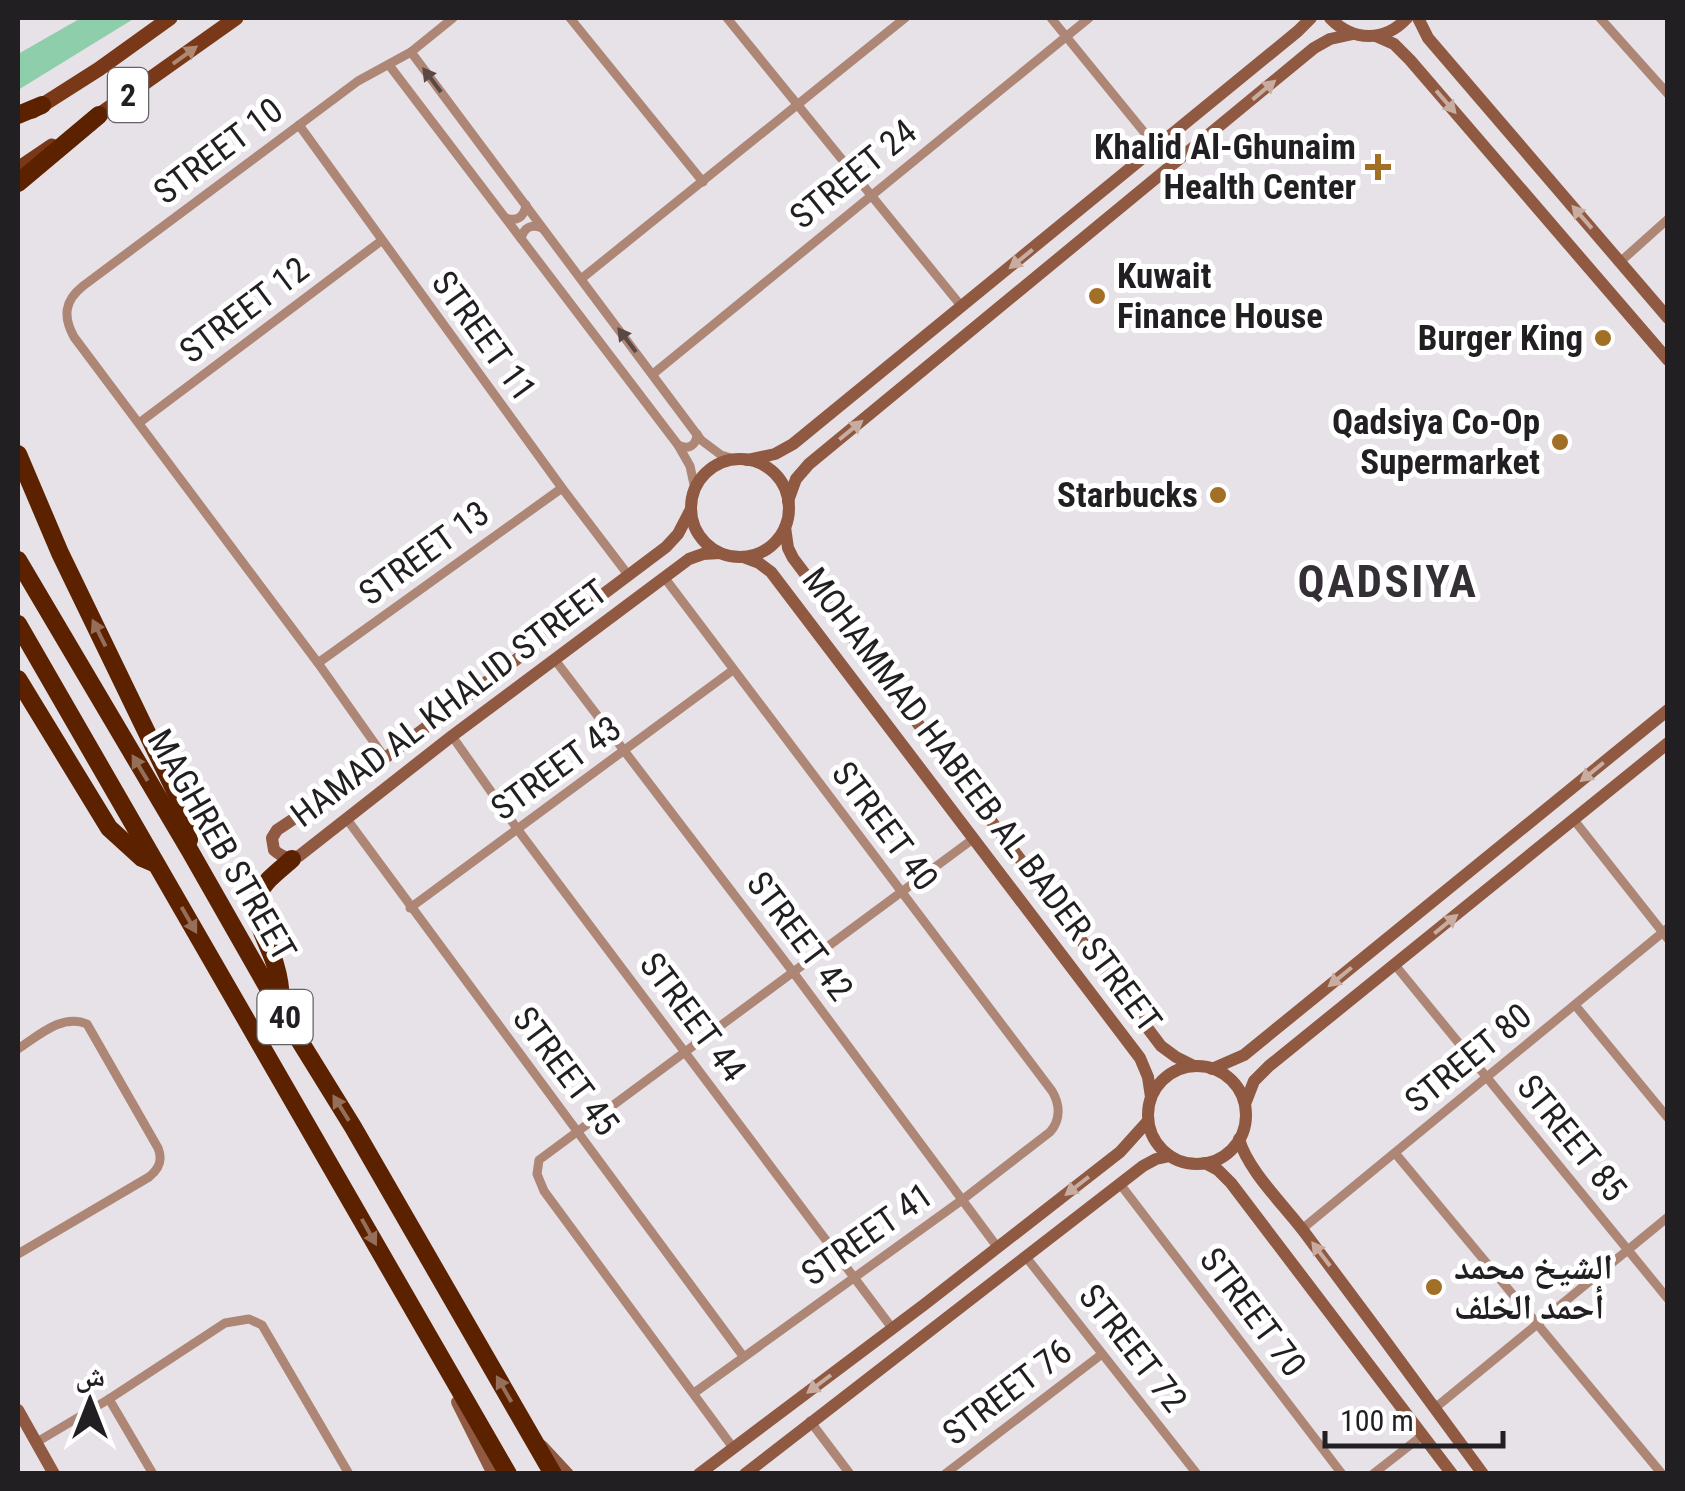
<svg xmlns="http://www.w3.org/2000/svg" width="1685" height="1491" viewBox="0 0 1685 1491" font-family="'Roboto Condensed','Noto Naskh Arabic',sans-serif">
<style>
.green{fill:#8fceab}
.lines{fill:none;stroke-linecap:round;stroke-linejoin:round}
.street{stroke:#ad8675;stroke-width:9}
.secondary{stroke:#905941;stroke-width:12}
.primary{stroke:#793817;stroke-width:15}
.highway{stroke:#5c2200;stroke-width:18}
.oneway{fill:#af8874}
.oneway2{fill:#594843}
.oneway3{fill:#c8aca0}
.oneway4{fill:#956f59}
.poi-dot{fill:#a16f25;stroke:#fff;stroke-width:4}
.labels{text-anchor:middle;stroke-width:10;stroke-linejoin:round;paint-order:stroke}
.shield{fill:#fff;stroke:#646264;stroke-width:2.5}
.shield-label{font-size:32px;font-weight:bold;fill:#211f22}
.poi-label{font-size:35px;font-weight:bold;fill:#211f22;stroke:#fff;text-anchor:end}
.street-label{font-size:35px;fill:#211f22;stroke:#fff}
.district-label{font-size:45px;font-weight:bold;letter-spacing:2.5px;fill:#332f35;stroke:#fff}
</style>
<rect width="100%" height="100%" fill="#e7e1e8"/>
<!-- green -->
<path class="green" d="M81,18H135L18,90V54Z"/>
<g class="lines">
<!-- street -->
<g class="street">
<path d="M570,18L703,182"/>
<path d="M727,18L962,307"/>
<path d="M1051,18L1157,148"/>
<path d="M1600,18L1668,94"/>
<path d="M411,52L701,440L721,455L738,460"/>
<path d="M389,65L678,445L690,466L695,489"/>
<path d="M299,125L562,488L629,576"/>
<path d="M506,218C517,222 524,217 526,205"/>
<path d="M521,239C524,227 531,224 542,228"/>
<path d="M1620,262L1668,219"/>
<path d="M581,279L905,18"/>
<path d="M653,374L1089,18"/>
<path d="M139,423L381,241"/>
<path d="M678,445C689,450 696,446 697,434"/>
<path d="M664,577L1052,1091C1060,1104 1061,1120 1050,1132L962,1200L694,1393"/>
<path d="M555,660L793,972L998,1248"/>
<path d="M318,663L562,488"/>
<path d="M452,736L518,830L892,1328"/>
<path d="M385,758L318,663L74,337C63,317 64,301 83,286L358,81L411,52L453,18"/>
<path d="M346,818L743,1356"/>
<path d="M1574,820L1668,939"/>
<path d="M410,908L733,670"/>
<path d="M1395,965L1668,1299"/>
<path d="M1575,1005L1668,1118"/>
<path d="M18,1049C38,1036 62,1013 87,1024L158,1148C163,1160 159,1169 149,1177L18,1254"/>
<path d="M1395,1153L1662,1474"/>
<path d="M1120,1184L1342,1474"/>
<path d="M1302,1229L1668,928"/>
<path d="M1026,1257L1197,1474"/>
<path d="M109,1399L153,1474"/>
<path d="M1435,1408L1668,1217"/>
<path d="M810,1421L850,1474"/>
<path d="M37,1442L109,1399L225,1323L249,1319L262,1325L349,1474"/>
<path d="M734,1449L544,1191L537,1174L539,1160L973,839"/>
<path d="M945,1474L1102,1354"/>
<path d="M1373,1474L1423,1435"/>
</g>
<!-- secondary -->
<g class="secondary">
<path d="M1330,18C1353,42 1385,42 1407,18"/>
<path d="M1418,18L1428,38L1668,318"/>
<path d="M1376,36L1394,44L1410,60L1668,360"/>
<circle cx="740" cy="508" r="49"/>
<path d="M747,460L775,454L793,444L1298,31L1311,18"/>
<path d="M788,501L796,479L809,464L1314,48L1330,39L1353,34"/>
<path d="M691,509L678,534L666,547L385,758L277,830L272,838L274,850C282,857 289,860 299,856L452,736L689,559L703,554L720,553"/>
<path d="M785,527L788,548L793,558L1161,1046L1176,1057L1194,1066"/>
<path d="M743,557L759,563L771,572L1140,1058L1148,1077L1151,1097"/>
<circle cx="1197" cy="1115" r="49"/>
<path d="M1212,1069L1244,1055L1668,710"/>
<path d="M1245,1104L1254,1081L1269,1066L1668,743"/>
<path d="M1239,1139C1248,1171 1285,1206 1305,1233C1365,1313 1424,1393 1483,1474"/>
<path d="M1205,1163L1218,1170L1231,1183L1452,1474"/>
<path d="M457,1402L493,1474"/>
<path d="M18,1410L54,1474"/>
<path d="M542,1446L568,1474"/>
<path d="M699,1474L925,1304L1120,1152L1148,1121"/>
<path d="M745,1474L1143,1166L1156,1159L1170,1156"/>
</g>
<!-- primary -->
<g class="primary">
<path d="M33,111L99,69L170,18"/>
<path d="M92,120L236,18"/>
<path d="M18,169L52,146"/>
</g>
<!-- highway -->
<g class="highway">
<path d="M18,115L42,105"/>
<path d="M18,183L99,115"/>
<path d="M18,454L60,553L180,801L189,840"/>
<path d="M18,560L190,851L280,1009L353,1127L553,1474"/>
<path d="M18,624L508,1474"/>
<path d="M18,679L109,828L142,858L156,864"/>
<path d="M281,1004C281,990 279,977 275,964C269,943 249,916 259,894C265,880 281,869 292,859"/>
</g>
</g>
<!-- one-way arrows -->
<defs><path id="oneway-solid" d="M-6-.8H1V-3.2L6.5 0L1 3.2V.8H-6Z" transform="scale(2.5)"/></defs>
<use class="oneway" href="#oneway-solid" transform="translate(185 55) rotate(-36)"/>
<g class="oneway2">
<use href="#oneway-solid" transform="translate(432 80) rotate(-127)"/>
<use href="#oneway-solid" transform="translate(627 340) rotate(-127)"/>
</g>
<g class="oneway3">
<use href="#oneway-solid" transform="translate(1264 90) rotate(-40)"/>
<use href="#oneway-solid" transform="translate(1446 102) rotate(49)"/>
<use href="#oneway-solid" transform="translate(1582 217) rotate(-131)"/>
<use href="#oneway-solid" transform="translate(1021 259) rotate(141)"/>
<use href="#oneway-solid" transform="translate(851 430) rotate(-39)"/>
<use href="#oneway-solid" transform="translate(1592 772) rotate(141)"/>
<use href="#oneway-solid" transform="translate(1446 924) rotate(-39)"/>
<use href="#oneway-solid" transform="translate(1340 977) rotate(141)"/>
<use href="#oneway-solid" transform="translate(1077 1186) rotate(142)"/>
<use href="#oneway-solid" transform="translate(1321 1254) rotate(-127)"/>
<use href="#oneway-solid" transform="translate(819 1384) rotate(143)"/>
</g>
<g class="oneway4">
<use href="#oneway-solid" transform="translate(99 633) rotate(-116)"/>
<use href="#oneway-solid" transform="translate(140 768) rotate(-121)"/>
<use href="#oneway-solid" transform="translate(189 920) rotate(60)"/>
<use href="#oneway-solid" transform="translate(341 1108) rotate(-122)"/>
<use href="#oneway-solid" transform="translate(369 1232) rotate(61)"/>
<use href="#oneway-solid" transform="translate(504 1389) rotate(-120)"/>
</g>
<!-- markers -->
<g class="poi-dot">
<path d="M1373 152h10v10h10v10h-10v10h-10v-10h-10v-10h10z"/>
<circle cx="1097" cy="296" r="10"/>
<circle cx="1603" cy="338" r="10"/>
<circle cx="1560" cy="442" r="10"/>
<circle cx="1218" cy="495" r="10"/>
<circle cx="1434" cy="1287" r="10"/>
</g>
<g class="labels">
<!-- shield labels -->
<g class="shield">
<rect x="108" y="68" width="40" height="54" rx="8"/>
<rect x="257.5" y="990" width="55" height="54" rx="8"/>
</g>
<g class="shield-label">
<text x="128" y="106">2</text>
<text x="285" y="1028">40</text>
</g>
<!-- poi labels -->
<g class="poi-label">
<text x="1356" y="159">Khalid Al-Ghunaim<tspan x="1356" dy="40">Health Center</tspan></text>
<text x="1117" y="288" text-anchor="start">Kuwait<tspan x="1117" dy="40">Finance House</tspan></text>
<text x="1583" y="350">Burger King</text>
<text x="1540" y="434">Qadsiya Co-Op<tspan x="1540" dy="40">Supermarket</tspan></text>
<text x="1198" y="507">Starbucks</text>
<text x="1454" y="1279" text-anchor="start">الشيخ محمد<tspan x="1454" dy="40">أحمد الخلف</tspan></text>
</g>
<!-- street labels -->
<g class="street-label">
<text transform="translate(218 151) rotate(-37)" y="12">STREET 10</text>
<text transform="translate(853 174) rotate(-39)" y="12">STREET 24</text>
<text transform="translate(244 310) rotate(-37)" y="12">STREET 12</text>
<text transform="translate(484 336) rotate(54)" y="12">STREET 11</text>
<text transform="translate(424 553) rotate(-36)" y="12">STREET 13</text>
<text transform="translate(449 703) rotate(-37)" y="12">HAMAD AL KHALID STREET</text>
<text transform="translate(556 768) rotate(-36)" y="12">STREET 43</text>
<text transform="translate(982 800) rotate(53)" y="12">MOHAMMAD HABEEB AL BADER STREET</text>
<text transform="translate(885 826) rotate(53)" y="12">STREET 40</text>
<text transform="translate(222 845) rotate(60)" y="12">MAGHREB STREET</text>
<text transform="translate(800 936) rotate(53)" y="12">STREET 42</text>
<text transform="translate(693 1017) rotate(53)" y="12">STREET 44</text>
<text transform="translate(1468 1058) rotate(-39)" y="12">STREET 80</text>
<text transform="translate(566 1071) rotate(53)" y="12">STREET 45</text>
<text transform="translate(1572 1138) rotate(51)" y="12">STREET 85</text>
<text transform="translate(867 1234) rotate(-35)" y="12">STREET 41</text>
<text transform="translate(1253 1312) rotate(53)" y="12">STREET 70</text>
<text transform="translate(1133 1348) rotate(52)" y="12">STREET 72</text>
<text transform="translate(1007 1392) rotate(-37)" y="12">STREET 76</text>
</g>
<!-- district labels -->
<g class="district-label">
<text x="1388" y="597">QADSIYA</text>
</g>
</g>
<!-- border -->
<rect width="1685" height="1491" fill="none" stroke="#211f22" stroke-width="40"/>
<!-- north arrow -->
<g transform="translate(90 1401)" stroke="#ffffff" stroke-width="8" paint-order="stroke">
<path d="M0-8L18 38L0 25L-18 38Z" fill="#211f22"/>
<text y="-15" font-size="28" font-weight="bold" text-anchor="middle" fill="#211f22">ش</text>
</g>
<!-- scale -->
<path d="M1325 1431v15h178v-15" fill="none" stroke="#211f22" stroke-width="5"/>
<text x="1340" y="1431" font-size="30" fill="#211f22" stroke="#ffffff" stroke-width="8" paint-order="stroke">100 m</text>
</svg>
